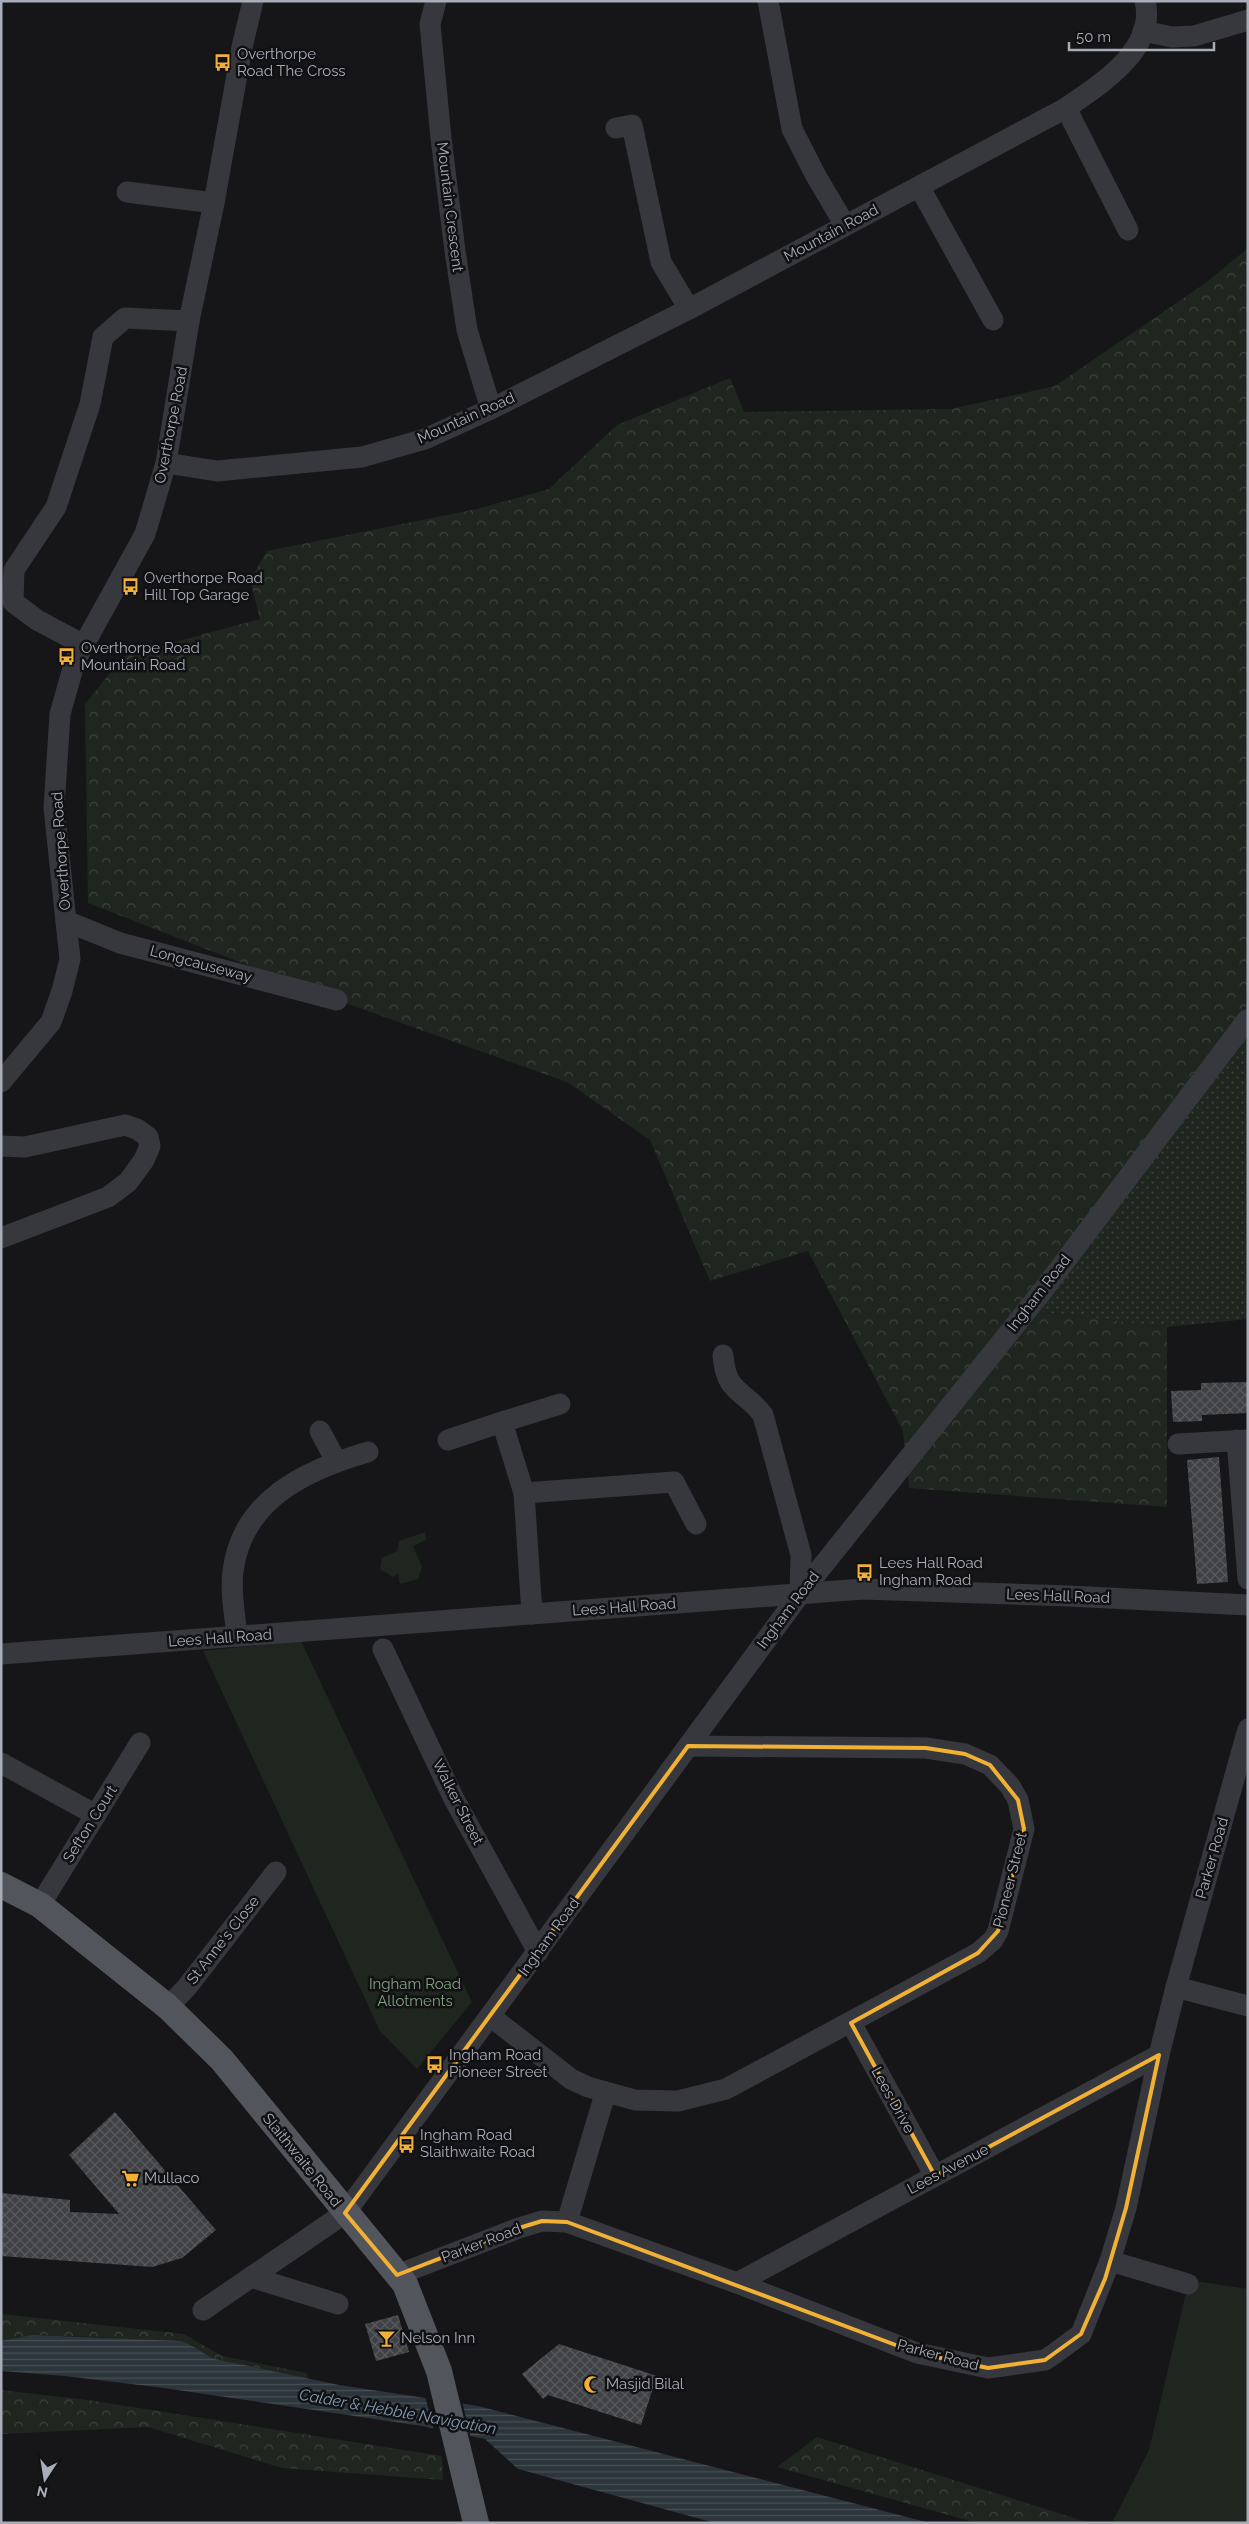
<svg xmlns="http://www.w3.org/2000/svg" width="1249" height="2524" viewBox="0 0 1249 2524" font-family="Raleway,sans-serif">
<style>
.grass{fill:url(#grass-dots)}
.forest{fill:url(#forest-crowns)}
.green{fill:#1e261f}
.water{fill:url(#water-rules)}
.pier{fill:#161618}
.building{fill:url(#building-cross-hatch)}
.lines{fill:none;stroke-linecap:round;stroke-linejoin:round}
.minor{stroke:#37383d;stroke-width:21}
.major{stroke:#53555c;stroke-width:26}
.marked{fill:none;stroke:#f2b134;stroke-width:4;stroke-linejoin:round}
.labels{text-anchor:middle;stroke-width:5;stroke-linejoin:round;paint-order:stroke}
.poi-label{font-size:15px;fill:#a8adb8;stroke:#111113;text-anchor:start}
.street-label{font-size:15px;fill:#a8adb8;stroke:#111113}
.park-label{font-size:15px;fill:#7fa381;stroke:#111113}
.water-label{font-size:16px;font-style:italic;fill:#7f9bb3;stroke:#111113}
</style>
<defs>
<pattern id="grass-dots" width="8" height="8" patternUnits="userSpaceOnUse" patternTransform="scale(1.25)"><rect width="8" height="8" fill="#1e261f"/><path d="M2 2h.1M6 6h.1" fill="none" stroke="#3c433d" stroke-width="1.8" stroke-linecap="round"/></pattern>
<pattern id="forest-crowns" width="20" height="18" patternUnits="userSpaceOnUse" patternTransform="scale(1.25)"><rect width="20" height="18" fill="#1e261f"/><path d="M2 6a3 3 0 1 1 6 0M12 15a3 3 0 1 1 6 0" fill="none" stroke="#3c433d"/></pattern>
<pattern id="water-rules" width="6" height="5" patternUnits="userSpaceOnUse" patternTransform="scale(1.25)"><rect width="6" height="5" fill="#2c353c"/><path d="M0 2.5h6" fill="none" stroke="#485056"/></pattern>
<pattern id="building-cross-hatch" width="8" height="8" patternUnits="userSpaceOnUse" patternTransform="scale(1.25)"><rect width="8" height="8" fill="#404145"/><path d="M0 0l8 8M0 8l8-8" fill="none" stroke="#595a5e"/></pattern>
</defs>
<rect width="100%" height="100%" fill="#161618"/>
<!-- grass -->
<path class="grass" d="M1248,1011V1319L1167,1327L1027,1310Z"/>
<!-- forest -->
<g class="forest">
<path d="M1248,248V1011L1027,1310L1167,1327V1507L909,1488L903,1431L808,1251L710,1281L650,1140L567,1082L337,1000L88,903L85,704L124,656L260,619L250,580L267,551L477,509L549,489L617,425L730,378L744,412L951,409L1055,386L1207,282Z"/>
<path d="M1,2314L184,2334L222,2356L307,2373L308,2379L215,2359L204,2355L191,2344L95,2337L32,2335L1,2341Z"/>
<path d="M1,2390L88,2400L442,2456L443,2480L282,2468L148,2427L1,2434Z"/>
<path d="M817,2437L1090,2523H977L777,2467Z"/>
</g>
<!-- green -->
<g class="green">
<path d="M425,1532L426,1540L413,1546L422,1567L418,1579L400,1584L398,1574L393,1577L380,1569L382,1558L397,1551L399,1541Z"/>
<path d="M301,1641L472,2002L417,2069L380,2031L203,1651Z"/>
<path d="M1189,2280L1248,2289V2523H1112L1149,2450Z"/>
</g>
<!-- water -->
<path class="water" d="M32,2335L180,2341C194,2344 202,2354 215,2359L339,2385L478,2406L930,2523H715L518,2469L485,2439L422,2426L164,2388L65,2376L1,2371V2341Z"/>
<!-- pier -->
<path class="pier" d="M425,2396L462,2401L471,2439L434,2431Z"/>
<!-- building -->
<g class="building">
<path d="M1248,1382V1413L1202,1415V1421L1173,1422L1171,1391L1201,1390V1383Z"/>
<path d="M1219,1457L1228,1582L1197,1584L1187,1460Z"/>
<path d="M115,2112L216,2230L182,2258L152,2267L1,2256V2193L70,2200V2212L119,2214L69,2155Z"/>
<path d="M398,2315L409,2352L376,2361L365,2324Z"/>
<path d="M559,2344L657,2376L641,2425L548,2395L543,2399L522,2374Z"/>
</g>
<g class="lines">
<!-- minor -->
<g class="minor">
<path d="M436,1L430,24L441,138L455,251L467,330L491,409"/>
<path d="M768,1L792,129L816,176L845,225"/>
<path d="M1143,31L1172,37L1194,36L1248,20"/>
<path d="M1066,108L1128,230"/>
<path d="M616,128L632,125L661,262L689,309"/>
<path d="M920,188L993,320"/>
<path d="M127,192L214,203"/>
<path d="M166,463L217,471L362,457L425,439L491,409L689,309L1066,108C1099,85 1157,50 1145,1"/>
<path d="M84,645L37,620L13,602L14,570L56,507L90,404L103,337L125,318L189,321"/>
<path d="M66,921L120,943L337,1000"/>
<path d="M1,1082L51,1022L62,991L70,959L54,808L60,714L75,661L145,534L166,463L189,321L214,203L242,47L253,1"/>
<path d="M1,1146L25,1147L125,1125L137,1129L148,1137L150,1146L144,1160L128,1182L108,1197L1,1238"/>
<path d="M723,1355C726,1395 744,1389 763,1415L801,1555L800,1594"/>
<path d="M320,1431L336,1461"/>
<path d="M448,1440L502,1422"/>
<path d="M1237,1440L1248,1579"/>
<path d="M1178,1444L1248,1440"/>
<path d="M524,1493L674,1482L696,1524"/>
<path d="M532,1614L524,1493L502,1422L560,1404"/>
<path d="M237,1636C235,1615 230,1592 233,1571C242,1500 305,1470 368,1452"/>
<path d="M383,1649L454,1799L538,1952"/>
<path d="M1,1654L863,1589L1069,1596L1248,1605"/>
<path d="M1,1763L96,1815"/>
<path d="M40,1905L140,1743"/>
<path d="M1176,1987L1248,2006"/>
<path d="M168,2007L187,1987L276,1872"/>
<path d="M490,2016L571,2079L588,2087L635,2100L678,2101L726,2089L978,1953L993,1940L998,1931L1024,1829L1018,1800L1010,1786L990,1765L965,1754L926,1748L688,1746"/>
<path d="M851,2023L935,2176"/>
<path d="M567,2222L605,2094"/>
<path d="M1110,2261L1188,2284"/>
<path d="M397,2275L519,2228L542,2221L567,2222L737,2283L917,2353L988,2368L1045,2360L1054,2354L1081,2334L1110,2261L1126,2208L1159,2055L1176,1987L1248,1729"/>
<path d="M251,2277L338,2304"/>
<path d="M737,2283L1159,2055"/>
<path d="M203,2310L345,2213L800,1594L1044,1289L1247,1020"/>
</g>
<!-- major -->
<path class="major" d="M1,1885L40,1905L168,2007L222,2060L405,2284L439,2371L476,2523"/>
</g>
<!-- marked area -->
<path class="marked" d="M688,1746L926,1748L965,1754L990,1765L1018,1800L1024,1829L998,1931L978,1953L851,2023L935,2176L1159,2055L1126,2208L1105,2279L1081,2334L1045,2360L988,2368L917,2353L567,2222L542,2221L519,2228L397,2275L345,2213Z"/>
<!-- icons -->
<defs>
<symbol id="bus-bare" viewBox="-9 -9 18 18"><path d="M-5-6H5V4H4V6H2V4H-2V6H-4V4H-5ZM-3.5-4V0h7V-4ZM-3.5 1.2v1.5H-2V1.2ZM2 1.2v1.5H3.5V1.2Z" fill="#f2b134" stroke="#111113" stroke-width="2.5" paint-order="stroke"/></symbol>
<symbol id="supermarket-bare" viewBox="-9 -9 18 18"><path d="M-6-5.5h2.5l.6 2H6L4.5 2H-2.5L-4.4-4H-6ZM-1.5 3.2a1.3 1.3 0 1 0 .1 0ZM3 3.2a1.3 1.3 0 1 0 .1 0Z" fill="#f2b134" stroke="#111113" stroke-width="2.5" paint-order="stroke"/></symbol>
<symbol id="bar-bare" viewBox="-9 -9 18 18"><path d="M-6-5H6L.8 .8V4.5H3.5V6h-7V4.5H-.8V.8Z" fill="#f2b134" stroke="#111113" stroke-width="2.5" paint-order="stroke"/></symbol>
<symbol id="mosque-bare" viewBox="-9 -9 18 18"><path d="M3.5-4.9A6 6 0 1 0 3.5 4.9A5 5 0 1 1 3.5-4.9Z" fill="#f2b134" stroke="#111113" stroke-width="2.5" paint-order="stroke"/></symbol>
</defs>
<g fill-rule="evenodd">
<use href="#bus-bare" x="210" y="50" width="25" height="25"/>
<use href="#bus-bare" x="118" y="574" width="25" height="25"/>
<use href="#bus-bare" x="54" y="644" width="25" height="25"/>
<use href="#bus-bare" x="852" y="1560" width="25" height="25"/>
<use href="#bus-bare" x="422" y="2052" width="25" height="25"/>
<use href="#bus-bare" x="394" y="2132" width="25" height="25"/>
<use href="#supermarket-bare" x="118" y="2166" width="25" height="25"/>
<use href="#bar-bare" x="374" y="2326" width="25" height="25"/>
<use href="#mosque-bare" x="580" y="2372" width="25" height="25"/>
</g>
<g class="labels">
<!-- poi labels -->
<g class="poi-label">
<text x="237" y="59">Overthorpe<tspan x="237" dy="17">Road The Cross</tspan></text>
<text x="144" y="583">Overthorpe Road<tspan x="144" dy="17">Hill Top Garage</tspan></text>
<text x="81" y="653">Overthorpe Road<tspan x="81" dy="17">Mountain Road</tspan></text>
<text x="879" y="1568">Lees Hall Road<tspan x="879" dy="17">Ingham Road</tspan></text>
<text x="449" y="2060">Ingham Road<tspan x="449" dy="17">Pioneer Street</tspan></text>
<text x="420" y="2140">Ingham Road<tspan x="420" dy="17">Slaithwaite Road</tspan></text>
<text x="144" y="2183">Mullaco</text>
<text x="401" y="2343">Nelson Inn</text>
<text x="606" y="2389">Masjid Bilal</text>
</g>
<!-- street labels -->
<g class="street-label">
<text transform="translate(450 207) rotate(83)" y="5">Mountain Crescent</text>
<text transform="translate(831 233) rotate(-28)" y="5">Mountain Road</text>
<text transform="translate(466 418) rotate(-24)" y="5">Mountain Road</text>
<text transform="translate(171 425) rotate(-79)" y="5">Overthorpe Road</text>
<text transform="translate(61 851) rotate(-94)" y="5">Overthorpe Road</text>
<text transform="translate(201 964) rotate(15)" y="5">Longcauseway</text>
<text transform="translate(1039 1293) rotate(-52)" y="5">Ingham Road</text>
<text transform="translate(1058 1596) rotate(2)" y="5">Lees Hall Road</text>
<text transform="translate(624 1607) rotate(-4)" y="5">Lees Hall Road</text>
<text transform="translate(788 1610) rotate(-53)" y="5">Ingham Road</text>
<text transform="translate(220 1638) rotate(-4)" y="5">Lees Hall Road</text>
<text transform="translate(458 1802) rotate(63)" y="5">Walker Street</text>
<text transform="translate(90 1824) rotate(-58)" y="5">Sefton Court</text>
<text transform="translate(1212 1858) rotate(-74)" y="5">Parker Road</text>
<text transform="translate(1010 1880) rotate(-76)" y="5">Pioneer Street</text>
<text transform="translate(549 1937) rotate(-54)" y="5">Ingham Road</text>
<text transform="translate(223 1940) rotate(-52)" y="5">St Anne's Close</text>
<text transform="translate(893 2100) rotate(61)" y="5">Lees Drive</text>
<text transform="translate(302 2160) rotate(51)" y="5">Slaithwaite Road</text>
<text transform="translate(948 2169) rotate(-28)" y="5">Lees Avenue</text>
<text transform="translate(481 2243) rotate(-21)" y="5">Parker Road</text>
<text transform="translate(938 2355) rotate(15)" y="5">Parker Road</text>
</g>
<!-- park labels -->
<g class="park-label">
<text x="415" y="1989">Ingham Road<tspan x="415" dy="17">Allotments</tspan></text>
</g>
<!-- water labels -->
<g class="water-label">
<text transform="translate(398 2411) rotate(10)" y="6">Calder &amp; Hebble Navigation</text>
</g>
</g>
<!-- border -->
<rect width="1249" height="2524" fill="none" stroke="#a8adb8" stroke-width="5"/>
<!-- north arrow -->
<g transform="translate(45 2479) rotate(192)" stroke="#111113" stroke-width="4" paint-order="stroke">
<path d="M0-4L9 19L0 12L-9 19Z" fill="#a8adb8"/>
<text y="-8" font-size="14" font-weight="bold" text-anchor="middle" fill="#a8adb8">N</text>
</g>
<!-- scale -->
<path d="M1069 42v8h145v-8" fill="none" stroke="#a8adb8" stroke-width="2.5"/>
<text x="1076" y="42" font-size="15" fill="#a8adb8" stroke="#111113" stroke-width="4" paint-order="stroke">50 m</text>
</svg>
